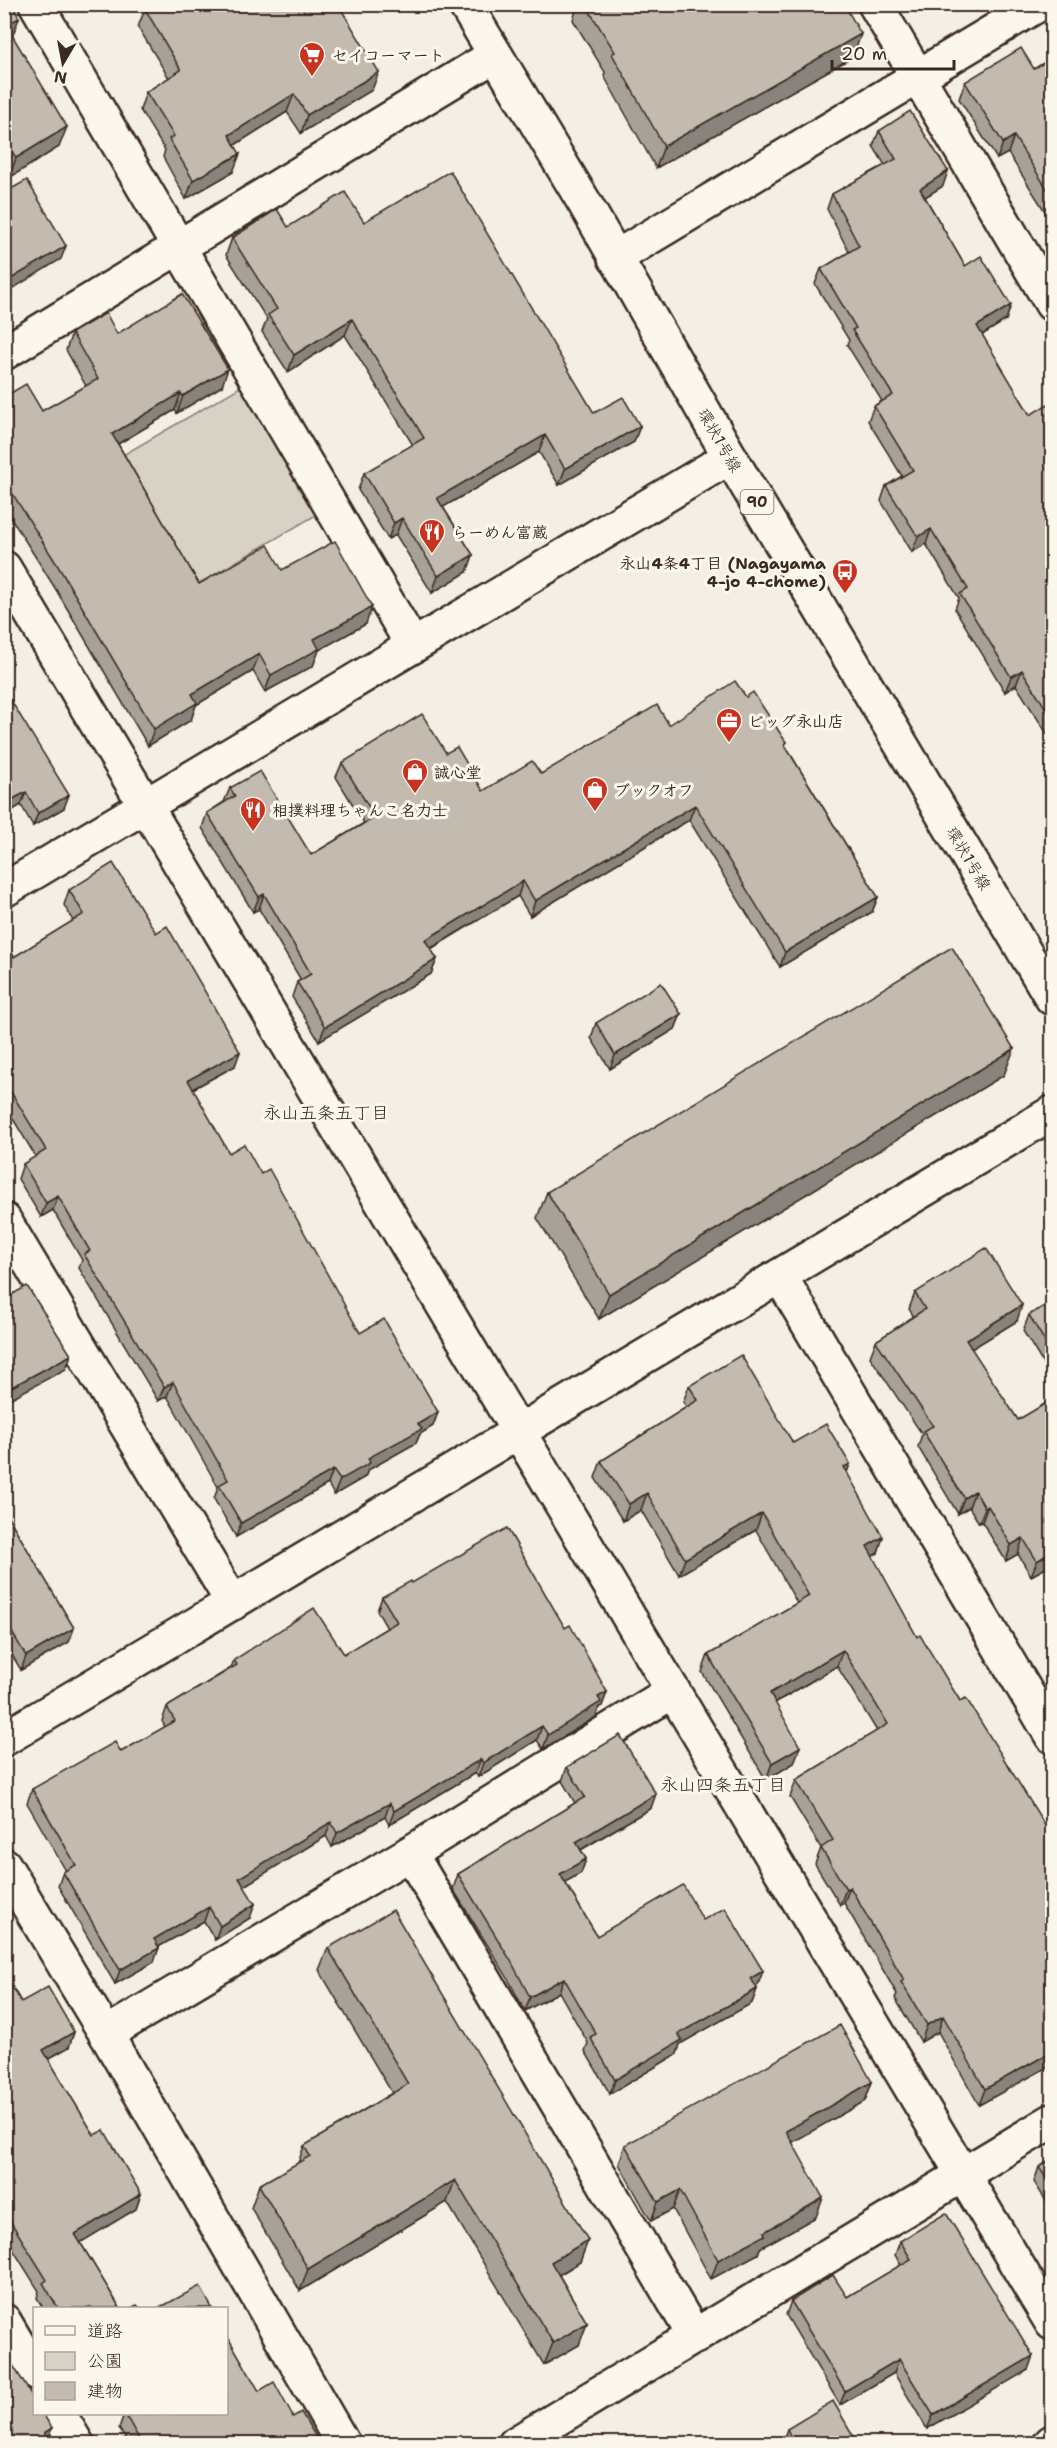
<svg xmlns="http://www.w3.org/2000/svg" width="1057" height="2448" viewBox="0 0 1057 2448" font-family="'Shantell Sans','Klee One',sans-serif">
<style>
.green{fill:#d8d1c6;stroke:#8a7e72;stroke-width:1.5}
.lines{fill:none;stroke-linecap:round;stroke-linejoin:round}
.street-casing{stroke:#3b2a1e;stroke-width:38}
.primary-casing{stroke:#3b2a1e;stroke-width:38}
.street{stroke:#fbf7ec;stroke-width:33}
.primary{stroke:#fbf7ec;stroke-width:33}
.wall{fill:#a8a197;stroke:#3b2a1e;stroke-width:1.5}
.shaded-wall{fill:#88837b;stroke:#3b2a1e;stroke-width:1.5}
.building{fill:#c3bbb0;stroke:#3b2a1e;stroke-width:1.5}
.labels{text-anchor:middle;stroke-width:6;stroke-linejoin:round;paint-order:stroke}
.shield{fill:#fbf7ec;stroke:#75685c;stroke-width:1.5}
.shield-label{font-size:15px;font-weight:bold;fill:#3b2a1e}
.poi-label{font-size:16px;font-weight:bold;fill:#3b2a1e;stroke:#fbf7ec;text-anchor:start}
.street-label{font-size:16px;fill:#3b2a1e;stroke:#fbf7ec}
.neighbourhood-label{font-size:18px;fill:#3b2a1e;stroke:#fbf7ec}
</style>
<rect width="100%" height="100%" fill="#f3efe4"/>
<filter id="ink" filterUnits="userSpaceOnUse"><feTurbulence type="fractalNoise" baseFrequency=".0167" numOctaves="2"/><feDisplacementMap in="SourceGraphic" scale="12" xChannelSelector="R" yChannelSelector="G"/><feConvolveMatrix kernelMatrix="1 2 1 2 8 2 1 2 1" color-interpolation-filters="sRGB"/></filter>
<g filter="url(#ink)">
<!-- green -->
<path class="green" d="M242,386L316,515L198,584L123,455Z"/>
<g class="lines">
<defs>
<g id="street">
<path d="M36,4L413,646"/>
<path d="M875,4L1052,304"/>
<path d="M615,258L1039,4"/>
<path d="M4,353L495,55"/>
<path d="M4,568L673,1691L1052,2323"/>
<path d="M4,890L730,457"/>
<path d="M4,1220L233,1603"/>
<path d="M780,1276L1052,1736"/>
<path d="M4,1739L1052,1113"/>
<path d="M410,1853L695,2337"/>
<path d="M4,1865L106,2034L343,2444"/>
<path d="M106,2034L410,1853L673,1691"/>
<path d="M4,2321L34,2372"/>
<path d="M59,2414L77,2444"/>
<path d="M515,2444L1052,2121"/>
<path d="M1050,2444L1052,2442"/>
</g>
<path id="primary" d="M465,4L584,202L730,457L1052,998"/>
</defs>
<!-- street casing -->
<use href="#street" class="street-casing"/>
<!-- primary casing -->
<use href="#primary" class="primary-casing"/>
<!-- street -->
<use href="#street" class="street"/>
<!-- primary -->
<use href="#primary" class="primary"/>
</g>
<!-- wall -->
<g class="wall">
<path d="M4,4L12,36L59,147L9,178L4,170Z"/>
<path d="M578,4H585L853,57L656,168L604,76L605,72L573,20Z"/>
<path d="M145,9L372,90L301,133L287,112L235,145L233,172L186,199L163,157L165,150L140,110L146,92L169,78L138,27Z"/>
<path d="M1053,57V209L1046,213L1008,153L997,159L959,99L965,82L1034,69Z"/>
<path d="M879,131L943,186L925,197L965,266L1011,305L1006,320L982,335L1030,415L1053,412V743L1016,685L1005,692L955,609L959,598L926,544L912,552L881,501L886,486L902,476L868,421L874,406L882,401L847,345L849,340L815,284L821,269L849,252L827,209L832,194L885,165L873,146Z"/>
<path d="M364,222L594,413L640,426L634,442L559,485L539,452L443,507L473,555L467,572L432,593L396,535L388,539L358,490L364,473L413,445L345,335L288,372L262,332L267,319L226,255L232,238L288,227Z"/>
<path d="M72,333L117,334L222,386L177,413L175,410L118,444L199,584L282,570L366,624L319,650L313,666L265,692L253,671L196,705L191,720L148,746L55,588L4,507V397L42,411L86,386L66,350Z"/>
<path d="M4,697L64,808L33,826L21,805L8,813L4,806Z"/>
<path d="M746,697L786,742L785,745L878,897L872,912L780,967L689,820L530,916L518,896L431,949L437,959L431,974L319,1041L292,997L297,982L301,980L259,909L253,912L202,828L207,813L224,802L230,788L311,855L364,823L336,777L342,763L446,753L483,791L541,774L669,725Z"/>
<path d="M1053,808V824L1049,818Z"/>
<path d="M69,890L235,1066L193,1089L229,1153L261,1174L360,1333L438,1412L433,1426L420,1434L416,1443L368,1470L365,1477L334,1495L328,1484L236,1537L214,1499L218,1487L167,1396L158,1401L79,1268L82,1260L53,1210L41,1217L18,1179L23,1164L36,1157L4,1104V941L14,957L73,921L64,905Z"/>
<path d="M681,1014L675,1029L610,1069L591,1038L596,1023Z"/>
<path d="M1004,1075L599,1319L537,1218L547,1192Z"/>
<path d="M915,1293L1017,1321L971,1349L1018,1420L1053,1399V1564L1031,1576L1018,1554L1006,1561L982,1522L979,1523L969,1507L958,1514L918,1447L922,1434L870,1357L876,1341L914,1317L909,1309Z"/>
<path d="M1053,1301V1380L1023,1331L1029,1315Z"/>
<path d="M689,1386L793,1443L850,1464L847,1472L878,1553L872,1556L917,1637L1053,1838V2064L979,2105L938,2032L921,2042L895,1998L897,1994L844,1903L840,1905L815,1864L821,1848L790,1797L796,1780L877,1731L837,1666L775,1703L794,1763L766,1780L702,1672L708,1655L797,1603L756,1530L679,1575L641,1510L623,1521L595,1478L601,1461L687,1407L683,1402Z"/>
<path d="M4,1510L74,1628L69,1642L21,1670L4,1642Z"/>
<path d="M412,1583L565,1628L607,1692L602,1706L599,1707L596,1717L543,1749L537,1740L478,1777L475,1773L389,1825L385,1817L332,1847L326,1836L244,1886L250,1918L215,1940L204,1921L158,1947L154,1962L115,1984L58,1886L63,1872L66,1871L27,1803L32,1789L121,1752L165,1727L162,1721L167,1707L231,1668L234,1660L344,1654L387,1628L377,1611L382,1597Z"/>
<path d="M567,1767L651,1808L581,1850L586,1859L581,1873L565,1882L597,1936L703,1920L758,1985L756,1986L757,1989L752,2003L680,2044L677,2054L610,2094L585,2051L588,2043L559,1992L525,2011L506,1975L453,1889L458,1874L575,1803L562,1781Z"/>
<path d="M328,1948L588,2240L580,2262L559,2275L587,2323L579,2345L544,2365L447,2202L300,2291L251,2208L259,2185L298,2163L304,2146L392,2093L319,1970Z"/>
<path d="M4,1973L21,2002L74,2032L69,2047L48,2059L94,2135L141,2194L136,2209L80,2242L120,2308H43L37,2298L39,2291L4,2235Z"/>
<path d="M872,2082L865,2101L792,2142L816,2217L760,2248L758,2254L711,2279L673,2209L651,2221L619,2164L625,2145Z"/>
<path d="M1053,2159V2212L1034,2182L1039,2167Z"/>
<path d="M900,2241L1028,2370L927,2429L894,2373L840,2405L786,2315L791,2301L847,2297L901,2265L895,2255Z"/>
<path d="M259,2391L293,2417L320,2444H128L119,2428L124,2414H226Z"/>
<path d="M787,2429L858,2444L783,2440Z"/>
</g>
<!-- shaded-wall -->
<g class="shaded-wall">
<path d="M19,18L12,38L6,25Z"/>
<path d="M861,34L853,57L656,168L664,146Z"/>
<path d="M379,72L372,90L301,133L307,115Z"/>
<path d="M294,94L287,112L222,153L229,135Z"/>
<path d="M67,127L59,147L9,178L16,158Z"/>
<path d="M1014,136L1008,153L997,159L1003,143Z"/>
<path d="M240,154L233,172L186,199L193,180Z"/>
<path d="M948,171L943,186L914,204L920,189Z"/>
<path d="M1053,196V209L1046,213L1052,197Z"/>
<path d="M66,246L61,259L4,294V283Z"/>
<path d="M1011,305L1006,320L972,341L977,326Z"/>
<path d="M352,319L345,335L288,372L294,355Z"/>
<path d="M228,369L222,386L177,413L183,396Z"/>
<path d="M181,393L175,410L106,451L112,434Z"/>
<path d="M640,426L634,442L559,485L565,469Z"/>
<path d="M545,435L539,452L431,514L437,498Z"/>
<path d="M402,518L396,535L388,539L394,523Z"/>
<path d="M931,529L926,544L912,552L918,537Z"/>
<path d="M473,555L467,572L432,593L438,576Z"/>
<path d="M372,607L366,624L319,650L313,666L265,692L271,675L314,639Z"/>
<path d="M259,654L253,671L196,705L191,720L148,746L154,729L192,694Z"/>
<path d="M1022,670L1016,685L1005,692L1011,677Z"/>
<path d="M26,792L21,805L8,813L13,799Z"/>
<path d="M69,795L64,808L33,826L38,813Z"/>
<path d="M695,805L689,820L530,916L535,901Z"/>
<path d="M523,881L518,896L420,955L425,940Z"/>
<path d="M264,894L259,909L253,912L259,897Z"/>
<path d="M878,897L872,912L780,967L785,952Z"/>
<path d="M437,959L431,974L319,1041L325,1027Z"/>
<path d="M681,1014L675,1029L610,1069L615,1055Z"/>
<path d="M1014,1049L1004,1075L599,1319L609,1294Z"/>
<path d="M240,1052L235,1066L183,1094L188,1080Z"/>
<path d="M8,1087L4,1097V1089Z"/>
<path d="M58,1196L53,1210L41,1217L46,1203Z"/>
<path d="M1022,1305L1017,1321L960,1356L966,1340Z"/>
<path d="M71,1355L66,1369L4,1402V1391Z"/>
<path d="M173,1382L167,1396L158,1401L164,1387Z"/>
<path d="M438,1412L433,1426L420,1434L416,1443L368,1470L365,1477L334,1495L340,1480L368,1458L418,1424Z"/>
<path d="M850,1464L844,1480V1467Z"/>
<path d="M1053,1467V1479L1047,1470Z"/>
<path d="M333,1470L328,1484L236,1537L241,1523Z"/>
<path d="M975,1491L969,1507L958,1514L964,1498Z"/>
<path d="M647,1493L641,1510L623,1521L629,1504Z"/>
<path d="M988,1506L982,1522L979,1523L985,1508Z"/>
<path d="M762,1513L756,1530L679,1575L685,1559Z"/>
<path d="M883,1537L878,1553L861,1563L867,1546Z"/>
<path d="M1023,1538L1018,1554L1006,1561L1011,1545Z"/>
<path d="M1053,1551V1564L1031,1576L1037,1561Z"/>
<path d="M74,1628L69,1642L21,1670L26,1656Z"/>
<path d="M843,1650L837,1666L764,1709L770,1693Z"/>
<path d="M607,1692L602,1706L599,1707L596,1717L543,1749L548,1735L598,1697Z"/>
<path d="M542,1726L537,1740L478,1777L483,1763Z"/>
<path d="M800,1747L794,1763L766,1780L772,1763Z"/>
<path d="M481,1759L475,1773L389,1825L394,1811Z"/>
<path d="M656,1794L651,1808L570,1856L576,1842Z"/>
<path d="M390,1803L385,1817L332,1847L337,1833Z"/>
<path d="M331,1822L326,1836L234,1892L239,1878Z"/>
<path d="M586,1859L581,1873L555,1888L560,1874Z"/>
<path d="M850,1887L844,1903L840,1905L846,1889Z"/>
<path d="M255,1904L250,1918L215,1940L220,1926Z"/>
<path d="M209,1907L204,1921L148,1953L154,1939Z"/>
<path d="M159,1948L154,1962L115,1984L120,1970Z"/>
<path d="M763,1971L758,1985L746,1992L751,1978Z"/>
<path d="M564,1978L559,1992L525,2011L530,1997Z"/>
<path d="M757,1989L752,2003L680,2044L677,2054L610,2094L615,2080L678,2034Z"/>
<path d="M943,2016L938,2032L921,2042L927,2025Z"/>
<path d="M74,2032L69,2047L37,2065L43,2050Z"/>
<path d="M1053,2051V2064L979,2105L985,2089Z"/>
<path d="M872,2082L865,2101L779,2150L786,2131Z"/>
<path d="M455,2180L447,2202L300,2291L308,2269Z"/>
<path d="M680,2190L673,2209L651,2221L658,2202Z"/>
<path d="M141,2194L136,2209L70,2249L75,2234Z"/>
<path d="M823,2198L816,2217L760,2248L758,2254L711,2279L718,2260L764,2232Z"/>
<path d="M588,2240L580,2262L543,2284L551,2262Z"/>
<path d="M587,2323L579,2345L544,2365L553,2343Z"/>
<path d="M1033,2356L1028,2370L927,2429L933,2415Z"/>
<path d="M899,2359L894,2373L840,2405L845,2391Z"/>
<path d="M52,2428L46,2444L44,2433Z"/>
</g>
<!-- building -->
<g class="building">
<path d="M4,4H12L19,18L6,25L67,127L16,158L4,138Z"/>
<path d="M153,4H338L379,72L307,115L294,94L229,135L240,154L193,180L169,139L174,136L146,92L181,70L145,9Z"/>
<path d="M585,4H844L861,34L664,146L612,54L615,52Z"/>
<path d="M1021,48L1034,69L1053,57L1052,197L1014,136L1003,143L965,82Z"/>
<path d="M910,111L948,171L920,189L965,266L981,256L1011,305L977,326L1030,415L1048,404L1053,412V720L1022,670L1011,677L960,594L968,589L931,529L918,537L886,486L913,470L874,406L893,395L852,330L856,328L821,269L859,246L832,194L896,159L879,131Z"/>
<path d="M450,171L594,413L623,397L640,426L565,469L545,435L437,498L473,555L438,576L402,518L394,523L364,473L424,438L352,319L294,355L268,315L277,309L232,238L277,209L288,227L345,192L364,222Z"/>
<path d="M27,180L66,246L4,283V193Z"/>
<path d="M182,294L228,369L183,396L181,393L112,434L199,584L268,545L282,570L335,541L372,607L314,639L319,649L271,675L259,654L192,694L197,703L154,729L61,571L4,480V397L26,384L42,411L98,379L72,333L106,313L117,334Z"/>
<path d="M735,681L746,697L753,692L786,742L784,744L878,897L785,952L695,805L535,901L523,881L425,940L437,959L325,1027L297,982L311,974L264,894L259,897L207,813L235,796L230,788L260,771L311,855L375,817L342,763L422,714L446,753L457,747L483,791L532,761L541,774L657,705L669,725Z"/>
<path d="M4,697L7,701L10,699L69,795L38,813L26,792L13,799L4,785Z"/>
<path d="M113,863L156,933L167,926L240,1052L188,1080L229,1153L244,1144L261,1174L269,1169L360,1333L384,1319L438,1412L418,1424L422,1429L368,1458L370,1463L340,1480L333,1470L241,1523L219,1485L228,1480L173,1382L164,1387L84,1254L90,1251L58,1196L46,1203L23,1164L46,1150L8,1087L4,1089V941L14,957L84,914L69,890Z"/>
<path d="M952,947L1014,1049L609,1294L547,1192Z"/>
<path d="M661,983L681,1014L615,1055L596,1023Z"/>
<path d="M986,1248L1022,1305L966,1340L1018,1420L1053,1399V1467L1047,1470L1053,1480V1551L1037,1561L1023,1538L1011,1545L988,1506L985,1508L975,1491L964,1498L923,1431L933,1426L876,1341L925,1309L915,1293Z"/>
<path d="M27,1286L71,1355L4,1391V1299Z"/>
<path d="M1053,1301V1355L1029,1315Z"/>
<path d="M741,1355L793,1443L826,1424L850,1464L844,1467L883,1537L867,1546L917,1637L920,1635L960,1701L966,1698L1053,1838V2051L985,2089L943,2016L927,2025L901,1982L904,1980L850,1887L846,1889L821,1848L833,1840L796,1780L888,1724L843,1650L770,1693L800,1747L772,1763L708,1655L809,1596L762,1513L685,1559L647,1493L629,1504L601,1461L698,1400L689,1386Z"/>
<path d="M4,1510L74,1628L26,1656L4,1619Z"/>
<path d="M507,1528L565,1628L570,1625L607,1692L598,1697L601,1702L548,1735L542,1726L483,1763L481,1759L394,1811L390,1803L337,1833L331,1822L239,1878L255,1904L220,1926L209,1907L154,1939L159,1948L120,1970L63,1872L76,1865L32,1789L115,1742L121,1752L175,1721L167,1707L237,1665L234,1660L314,1608L344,1654L397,1622L382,1597L411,1581L412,1583Z"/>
<path d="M620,1735L656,1794L576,1842L586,1859L560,1874L597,1936L683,1885L703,1920L725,1908L763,1971L751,1978L757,1989L678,2034L682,2040L615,2080L590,2037L596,2034L564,1978L530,1997L511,1961L458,1874L585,1797L567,1767Z"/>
<path d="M393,1910L588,2240L551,2262L587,2323L553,2343L455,2180L308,2269L259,2185L310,2156L304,2146L408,2084L328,1948Z"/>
<path d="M4,1973L21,2002L48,1987L74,2032L43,2050L94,2135L104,2130L141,2194L75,2234L120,2308H58L43,2283L47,2280L4,2211Z"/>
<path d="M840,2025L872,2082L786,2131L823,2198L764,2232L765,2235L718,2260L680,2190L658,2202L625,2145Z"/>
<path d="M1053,2159V2189L1039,2167Z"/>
<path d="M946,2213L1033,2356L933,2415L899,2359L845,2391L791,2301L833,2275L847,2297L911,2259L900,2241Z"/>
<path d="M200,2286L212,2308H159Z"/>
<path d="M137,2305L140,2308H131Z"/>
<path d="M226,2334L259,2391L274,2382L293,2417L301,2412L320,2444H142L125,2414H226Z"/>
<path d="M4,2351L34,2399V2414H43L52,2428L44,2433L50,2444H4Z"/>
<path d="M833,2401L858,2444H777L790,2435L787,2429Z"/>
<path d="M625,2440L627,2444H619Z"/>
</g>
</g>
<!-- icons -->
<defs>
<symbol id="supermarket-pin" viewBox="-11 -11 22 30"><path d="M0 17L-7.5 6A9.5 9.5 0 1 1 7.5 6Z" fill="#c8321e" stroke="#fbf7ec"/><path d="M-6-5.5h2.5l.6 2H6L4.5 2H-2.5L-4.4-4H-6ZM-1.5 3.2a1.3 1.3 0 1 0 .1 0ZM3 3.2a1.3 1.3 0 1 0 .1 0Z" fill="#fff"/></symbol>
<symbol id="restaurant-pin" viewBox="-11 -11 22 30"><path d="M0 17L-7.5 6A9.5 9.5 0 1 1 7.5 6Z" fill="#c8321e" stroke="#fbf7ec"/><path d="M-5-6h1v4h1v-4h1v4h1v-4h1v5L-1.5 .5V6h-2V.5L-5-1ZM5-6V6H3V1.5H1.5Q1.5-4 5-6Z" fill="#fff"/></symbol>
<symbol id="bus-pin" viewBox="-11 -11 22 30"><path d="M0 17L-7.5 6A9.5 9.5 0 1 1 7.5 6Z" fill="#c8321e" stroke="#fbf7ec"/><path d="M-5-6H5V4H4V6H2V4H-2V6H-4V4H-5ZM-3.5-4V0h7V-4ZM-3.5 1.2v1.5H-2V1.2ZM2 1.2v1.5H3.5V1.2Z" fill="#fff"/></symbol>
<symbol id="office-pin" viewBox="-11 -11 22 30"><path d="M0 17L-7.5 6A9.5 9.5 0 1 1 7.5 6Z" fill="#c8321e" stroke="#fbf7ec"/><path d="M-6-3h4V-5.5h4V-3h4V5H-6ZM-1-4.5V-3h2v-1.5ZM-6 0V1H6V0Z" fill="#fff"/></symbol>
<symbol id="shop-pin" viewBox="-11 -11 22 30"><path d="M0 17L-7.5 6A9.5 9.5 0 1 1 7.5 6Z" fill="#c8321e" stroke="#fbf7ec"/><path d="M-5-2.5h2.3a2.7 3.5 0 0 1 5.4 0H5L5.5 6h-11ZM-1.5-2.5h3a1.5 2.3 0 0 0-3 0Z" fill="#fff"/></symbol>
</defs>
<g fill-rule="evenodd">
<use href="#supermarket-pin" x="297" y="40" width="30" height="40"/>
<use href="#restaurant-pin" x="417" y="517" width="30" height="40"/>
<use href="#bus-pin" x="830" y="557" width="30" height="40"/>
<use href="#office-pin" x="714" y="706" width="30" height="40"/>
<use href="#shop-pin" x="400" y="757" width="30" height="40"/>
<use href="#shop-pin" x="580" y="775" width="30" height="40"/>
<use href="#restaurant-pin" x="238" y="795" width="30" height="40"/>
</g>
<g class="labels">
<!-- shield labels -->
<rect class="shield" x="740.5" y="490" width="33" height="24" rx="4.5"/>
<g class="shield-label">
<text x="757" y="507">90</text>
</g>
<!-- poi labels -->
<g class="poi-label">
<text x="332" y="61">セイコーマート</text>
<text x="452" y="538">らーめん富蔵</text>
<text x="826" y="569" text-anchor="end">永山4条4丁目 (Nagayama<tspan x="826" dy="18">4-jo 4-chome)</tspan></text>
<text x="748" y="727">ビッグ永山店</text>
<text x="434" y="778">誠心堂</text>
<text x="614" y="796">ブックオフ</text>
<text x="272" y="816">相撲料理ちゃんこ名力士</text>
</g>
<!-- street labels -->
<g class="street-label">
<text transform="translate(720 440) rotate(60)" y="6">環状1号線</text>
<text transform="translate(969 858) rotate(59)" y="6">環状1号線</text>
</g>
<!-- neighbourhood labels -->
<g class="neighbourhood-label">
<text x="326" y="1119">永山五条五丁目</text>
<text x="723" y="1791">永山四条五丁目</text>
</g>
</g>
<!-- margin -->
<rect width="1057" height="2448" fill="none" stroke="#fbf7ec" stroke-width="24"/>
<rect x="12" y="12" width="1033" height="2424" fill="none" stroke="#3b2a1e" stroke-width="2" filter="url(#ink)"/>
<!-- legend -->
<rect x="33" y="2307" width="195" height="108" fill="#fbf7ec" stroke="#aea59a" stroke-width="1.5"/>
<rect x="45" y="2326" width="30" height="9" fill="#fbf7ec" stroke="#aea59a" stroke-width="1.5"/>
<text x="87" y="2337" font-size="18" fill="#3b2a1e">道路</text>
<rect x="45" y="2352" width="30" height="18" fill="#d8d1c6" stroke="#aea59a" stroke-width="1.5"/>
<text x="87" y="2367" font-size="18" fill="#3b2a1e">公園</text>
<rect x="45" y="2382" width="30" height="18" fill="#c3bbb0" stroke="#aea59a" stroke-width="1.5"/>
<text x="87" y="2397" font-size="18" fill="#3b2a1e">建物</text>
<!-- north arrow -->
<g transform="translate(63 63) rotate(190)" stroke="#fbf7ec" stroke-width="4.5" paint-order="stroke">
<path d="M0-4.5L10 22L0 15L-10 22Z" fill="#3b2a1e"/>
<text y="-9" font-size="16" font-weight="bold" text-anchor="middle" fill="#3b2a1e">N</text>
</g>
<!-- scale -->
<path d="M832 60v9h122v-9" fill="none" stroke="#3b2a1e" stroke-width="3"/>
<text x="841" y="60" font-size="18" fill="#3b2a1e" stroke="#fbf7ec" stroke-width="4.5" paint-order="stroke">20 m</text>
</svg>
